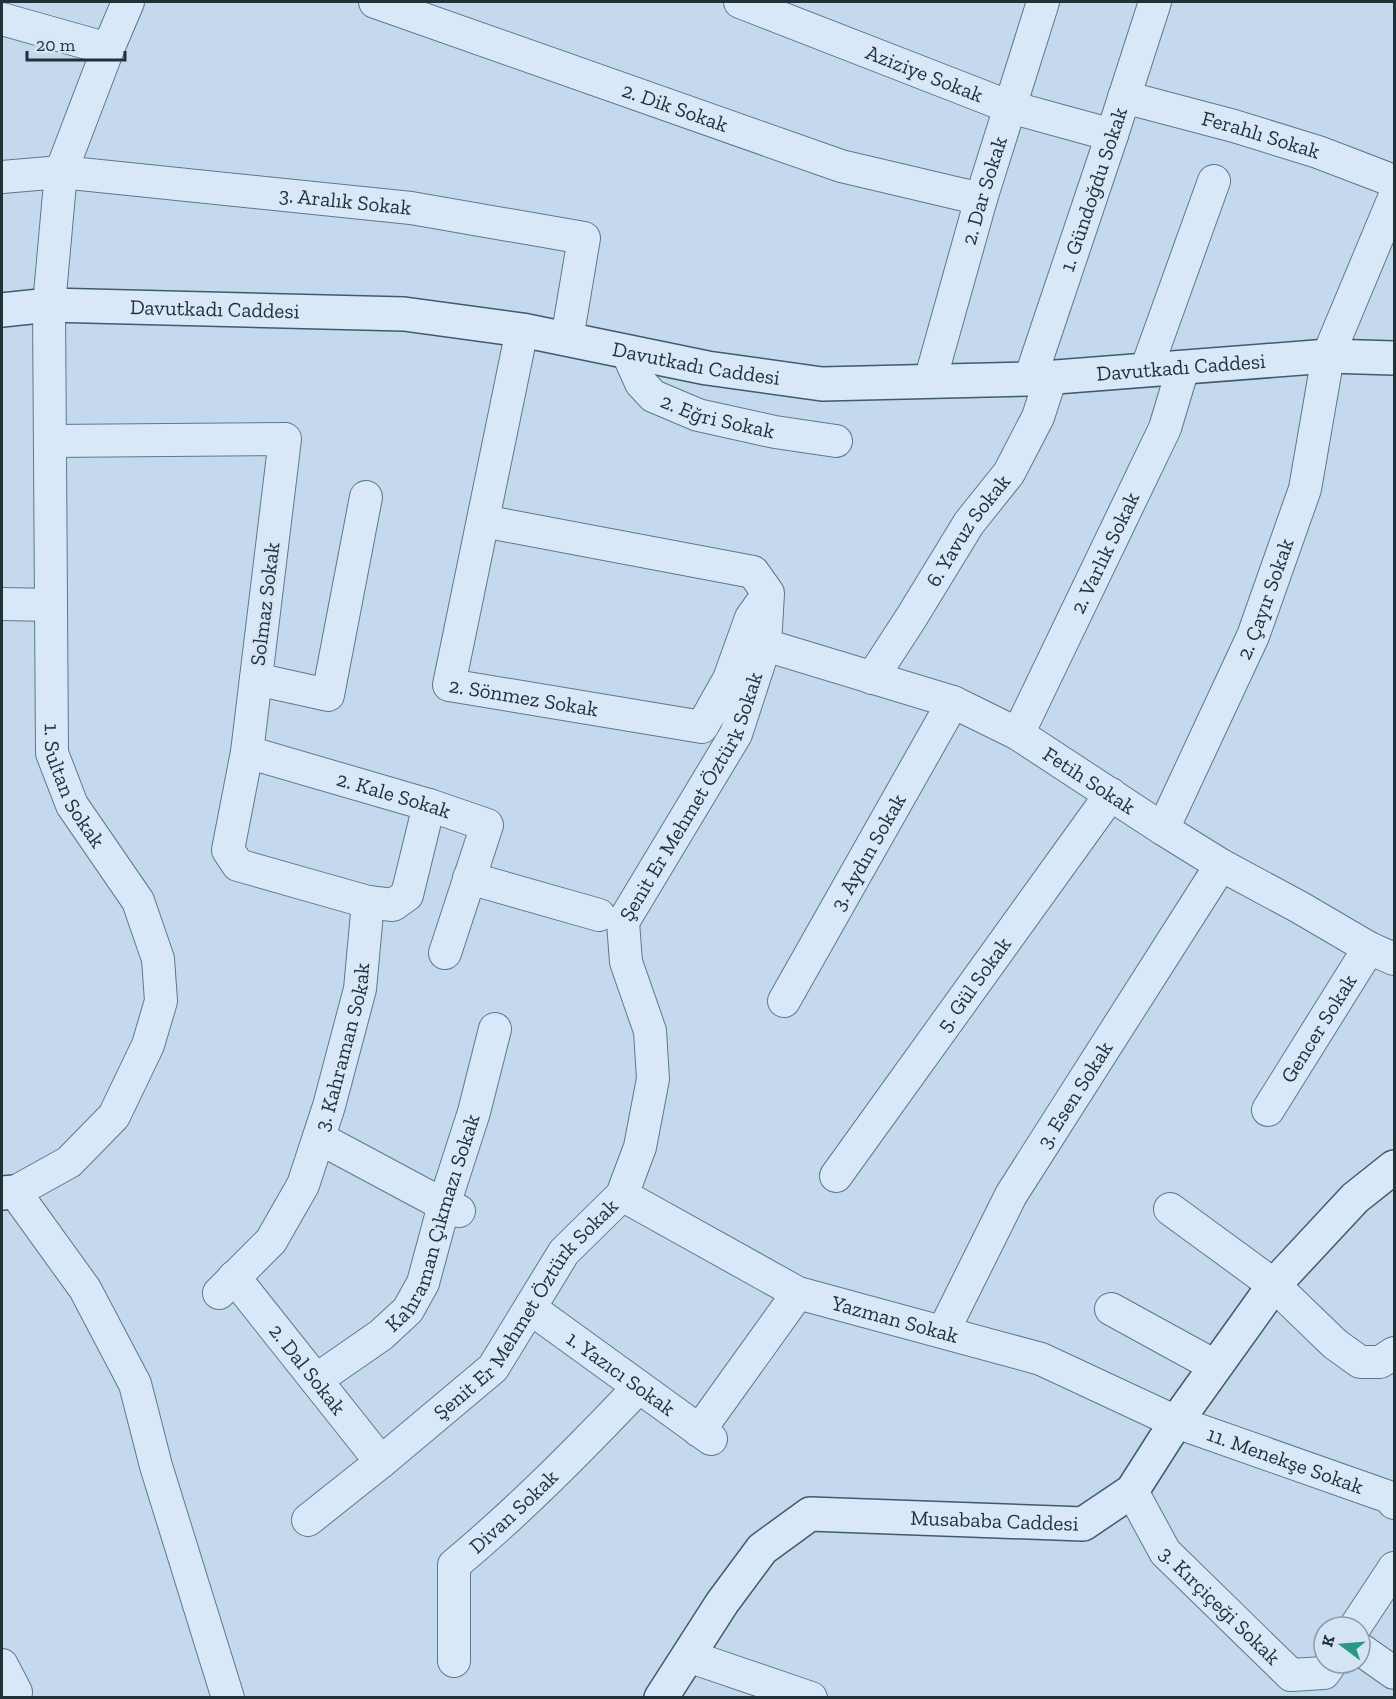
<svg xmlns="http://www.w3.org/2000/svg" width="1396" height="1699" viewBox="0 0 1396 1699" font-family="'Zilla Slab',serif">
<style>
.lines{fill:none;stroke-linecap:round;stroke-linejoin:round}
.street-casing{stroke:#5b7989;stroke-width:34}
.secondary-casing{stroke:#3e5c6b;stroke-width:36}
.street{stroke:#d9e8f9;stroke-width:32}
.secondary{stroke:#d9e8f9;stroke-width:33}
.labels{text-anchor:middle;stroke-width:6;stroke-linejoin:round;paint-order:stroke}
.street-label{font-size:21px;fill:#1f3139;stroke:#d5e4f5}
</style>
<rect width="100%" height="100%" fill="#c5d9ee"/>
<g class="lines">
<defs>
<g id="street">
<path id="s1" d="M128,2L108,49L61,172L49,305L52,753L72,805L138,901L158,959L161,1001L148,1045L114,1116L69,1162L15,1192L85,1289L135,1384L156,1466L228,1698"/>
<path id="s2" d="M375,2L841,166L981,199"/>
<path id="s3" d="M740,2L1010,107L1112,135"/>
<path d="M2,19L108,49"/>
<path id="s4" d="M1124,97L1234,126L1318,152L1394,181"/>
<path id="s5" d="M2,177L61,172L411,208L584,238L567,339"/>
<path id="s6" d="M522,330L449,685L702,727L729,679L751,618L761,604"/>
<path id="s7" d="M627,352L641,383L653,396L698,415L775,432L836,441"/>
<path d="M1146,370L1214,181"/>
<path id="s8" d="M1030,379L1112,135L1155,2"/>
<path id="s9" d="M930,381L981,199L1043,2"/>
<path d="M50,441L285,439L247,752L228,850L238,865L368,902"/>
<path d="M2,604L51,605"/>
<path id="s10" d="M765,645L953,702L1018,734L1163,829L1221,865L1299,907L1369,948L1394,959"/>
<path id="s11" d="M872,678L911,618L969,523L1009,473L1038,417L1051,377"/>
<path d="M256,679L328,695L366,497"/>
<path id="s12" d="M1018,734L1165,428L1183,368"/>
<path id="s13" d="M247,752L429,805L487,825L445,953"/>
<path id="s14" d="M1163,829L1253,636L1305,489L1328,356L1394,198"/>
<path d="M469,878L599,915"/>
<path id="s15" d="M784,1001L953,702"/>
<path id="s16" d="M1268,1110L1369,948"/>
<path d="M319,1138L444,1205L459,1211"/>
<path id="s17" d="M836,1176L1111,794"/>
<path id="s18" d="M622,1195L798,1293L1041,1359L1176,1422L1389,1497L1394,1503"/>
<path d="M1170,1209L1274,1285L1335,1344L1360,1362H1380L1394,1353"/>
<path id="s19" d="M234,1277L381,1462"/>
<path id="s20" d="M219,1293L271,1241L303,1185L329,1106L360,989L368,902L393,905L407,895L429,805"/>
<path id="s21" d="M530,1308L711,1439"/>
<path d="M1111,1309L1215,1366"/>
<path id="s22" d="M943,1332L1011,1195L1221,865"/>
<path id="s23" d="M316,1380L381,1335L408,1310L423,1283L444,1205L474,1112L495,1029"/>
<path d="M699,1431L798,1293"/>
<path id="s24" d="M1132,1491L1165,1552L1291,1675L1324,1673L1331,1663"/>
<path id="s25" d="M308,1520L381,1462L493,1368L564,1252L622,1195L640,1147L653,1079L650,1031L626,962L623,922L736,734L765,645L768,593L753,572L483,521"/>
<path d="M1355,1627L1394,1568"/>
<path d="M1360,1649L1394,1673"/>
<path d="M688,1656L811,1698"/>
<path id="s26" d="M454,1661V1565C520,1510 580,1449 639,1387"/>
<path d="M2,1665L16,1692L14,1698"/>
</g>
<g id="secondary">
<path id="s27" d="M2,310L49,305L404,314L522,330L707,368L822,384L1030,379L1328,356L1394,358"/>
<path d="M2,1193L15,1192"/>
<path id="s28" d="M661,1698L722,1603L762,1549L810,1514L1083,1524L1132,1491L1176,1422L1274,1285L1355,1198L1394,1167"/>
</g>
</defs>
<!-- street casing -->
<use href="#street" class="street-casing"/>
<!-- secondary casing -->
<use href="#secondary" class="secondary-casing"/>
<!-- street -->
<use href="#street" class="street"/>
<!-- secondary -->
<use href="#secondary" class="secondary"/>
</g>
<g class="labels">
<!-- street labels -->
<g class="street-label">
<text dy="7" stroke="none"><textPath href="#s3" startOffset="198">Aziziye Sokak</textPath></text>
<text dy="7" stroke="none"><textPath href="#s2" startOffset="318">2. Dik Sokak</textPath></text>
<text dy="7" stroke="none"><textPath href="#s4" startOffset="142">Ferahlı Sokak</textPath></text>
<text dy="7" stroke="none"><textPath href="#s8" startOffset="200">1. Gündoğdu Sokak</textPath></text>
<text dy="7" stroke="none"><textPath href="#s9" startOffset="198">2. Dar Sokak</textPath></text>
<text dy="7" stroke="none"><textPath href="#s5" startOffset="345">3. Aralık Sokak</textPath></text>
<text dy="7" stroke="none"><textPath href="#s27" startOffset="213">Davutkadı Caddesi</textPath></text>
<text dy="7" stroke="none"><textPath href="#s27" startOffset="699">Davutkadı Caddesi</textPath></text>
<text dy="7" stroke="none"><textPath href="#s27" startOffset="1186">Davutkadı Caddesi</textPath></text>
<text dy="7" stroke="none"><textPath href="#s7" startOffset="120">2. Eğri Sokak</textPath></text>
<text dy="7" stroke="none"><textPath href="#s11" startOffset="176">6. Yavuz Sokak</textPath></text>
<text dy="7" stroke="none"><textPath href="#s12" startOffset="201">2. Varlık Sokak</textPath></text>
<text dy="7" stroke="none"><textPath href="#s14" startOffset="252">2. Çayır Sokak</textPath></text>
<text transform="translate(265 604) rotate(-83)" y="7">Solmaz Sokak</text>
<text dy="7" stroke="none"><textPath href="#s6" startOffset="438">2. Sönmez Sokak</textPath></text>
<text dy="7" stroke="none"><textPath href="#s10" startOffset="354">Fetih Sokak</textPath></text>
<text dy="7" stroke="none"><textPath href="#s1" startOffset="802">1. Sultan Sokak</textPath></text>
<text dy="7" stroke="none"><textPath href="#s13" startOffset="153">2. Kale Sokak</textPath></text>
<text dy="7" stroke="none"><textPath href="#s25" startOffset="882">Şenit Er Mehmet Öztürk Sokak</textPath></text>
<text dy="7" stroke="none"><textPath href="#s15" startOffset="171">3. Aydın Sokak</textPath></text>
<text dy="7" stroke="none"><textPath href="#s17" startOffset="236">5. Gül Sokak</textPath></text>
<text dy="7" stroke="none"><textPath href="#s16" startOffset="96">Gencer Sokak</textPath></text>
<text dy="7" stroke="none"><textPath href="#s20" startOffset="282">3. Kahraman Sokak</textPath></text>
<text dy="7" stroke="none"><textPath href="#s22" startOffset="272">3. Esen Sokak</textPath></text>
<text dy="7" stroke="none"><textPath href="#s23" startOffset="206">Kahraman Çıkmazı Sokak</textPath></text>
<text dy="7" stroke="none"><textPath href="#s25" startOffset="306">Şenit Er Mehmet Öztürk Sokak</textPath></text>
<text dy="7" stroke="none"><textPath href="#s18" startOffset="302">Yazman Sokak</textPath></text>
<text dy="7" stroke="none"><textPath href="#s19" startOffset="118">2. Dal Sokak</textPath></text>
<text dy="7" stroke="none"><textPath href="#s21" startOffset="112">1. Yazıcı Sokak</textPath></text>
<text dy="7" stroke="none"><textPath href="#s18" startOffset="718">11. Menekşe Sokak</textPath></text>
<text dy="7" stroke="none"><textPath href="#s26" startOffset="176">Divan Sokak</textPath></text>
<text dy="7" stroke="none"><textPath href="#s28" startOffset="424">Musababa Caddesi</textPath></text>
<text dy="7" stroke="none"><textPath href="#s24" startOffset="146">3. Kırçiçeği Sokak</textPath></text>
</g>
</g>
<!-- border -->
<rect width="1396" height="1699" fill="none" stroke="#1f3139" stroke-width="6"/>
<!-- north arrow -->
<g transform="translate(1342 1645) rotate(286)"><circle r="28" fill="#d5e4f5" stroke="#8c9caa" stroke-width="1.5"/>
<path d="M0-4.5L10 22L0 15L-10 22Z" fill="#2c9884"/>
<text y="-9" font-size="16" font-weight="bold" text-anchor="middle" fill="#1f3139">K</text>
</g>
<!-- scale -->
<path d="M27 51v9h98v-9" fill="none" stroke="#1f3139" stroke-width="3"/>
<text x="36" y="51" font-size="18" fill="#1f3139" stroke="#d5e4f5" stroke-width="4.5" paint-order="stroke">20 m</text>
</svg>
